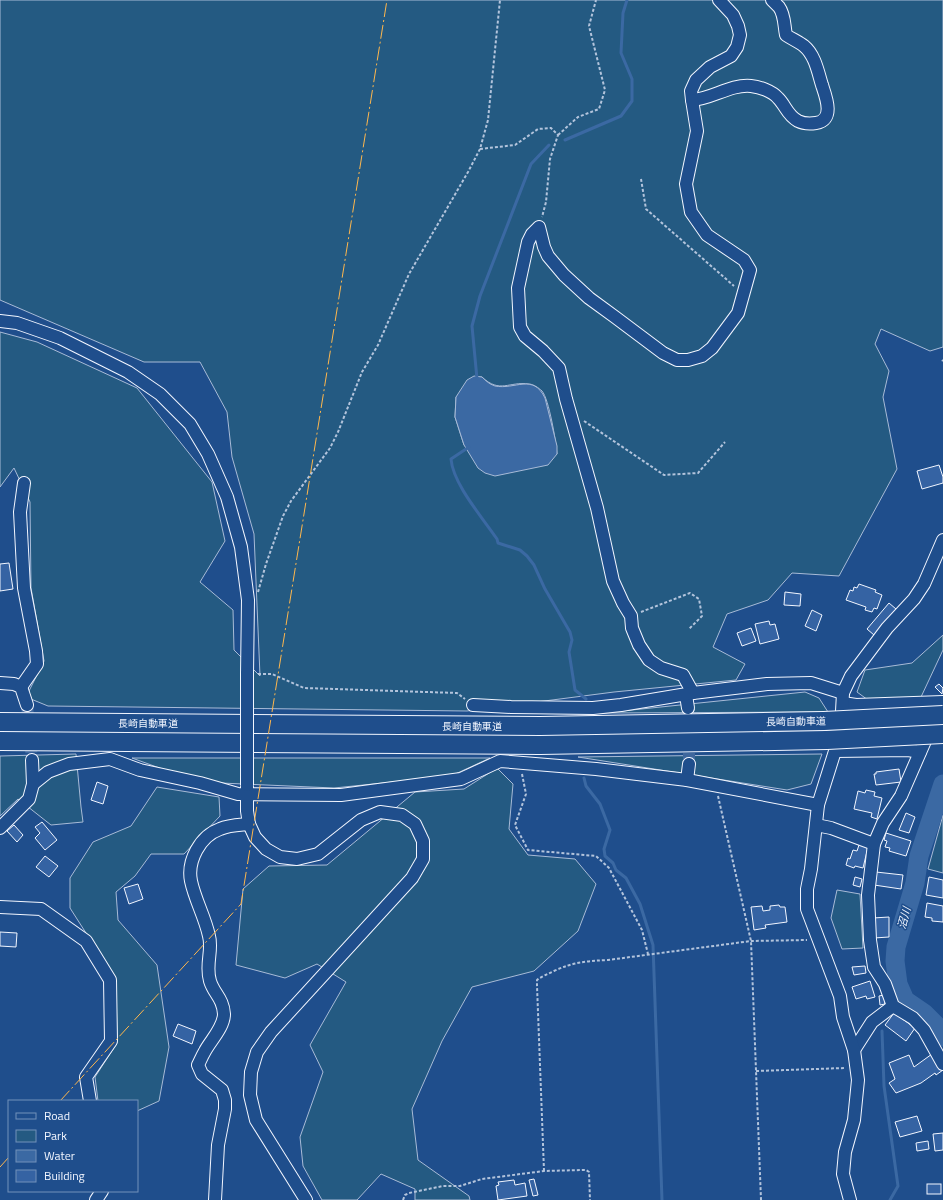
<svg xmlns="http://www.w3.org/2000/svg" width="943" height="1200" viewBox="0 0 943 1200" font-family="'Titillium Web','Noto Sans JP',sans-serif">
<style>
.green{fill:#245a82;stroke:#a8bbd7;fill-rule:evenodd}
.water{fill:#3b69a3;stroke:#a8bbd7}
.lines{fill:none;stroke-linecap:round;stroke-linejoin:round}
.stream{stroke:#3b69a3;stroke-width:3}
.river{stroke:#3b69a3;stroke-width:19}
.building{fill:#3563a3;stroke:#f2f6ff}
.minor-tunnel{stroke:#3f679d;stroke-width:12;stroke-dasharray:12 6;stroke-linecap:butt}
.minor-casing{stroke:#f2f6ff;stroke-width:14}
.highway-casing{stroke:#f2f6ff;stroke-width:20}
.path{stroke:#b3c4dc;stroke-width:2;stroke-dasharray:3 2;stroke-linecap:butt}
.minor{stroke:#1f4e8c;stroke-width:12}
.highway{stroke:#1f4e8c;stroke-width:18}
.minor-bridge-casing{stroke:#f2f6ff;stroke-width:14;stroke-linecap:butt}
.highway-bridge-casing{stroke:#f2f6ff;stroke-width:20;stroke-linecap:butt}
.minor-bridge{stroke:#1f4e8c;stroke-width:12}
.highway-bridge{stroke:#1f4e8c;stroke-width:18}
.power{stroke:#ffb74d;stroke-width:1;stroke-dasharray:14 3 2 3;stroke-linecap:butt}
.labels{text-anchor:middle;stroke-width:3;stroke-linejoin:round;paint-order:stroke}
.street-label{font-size:10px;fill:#f2f6ff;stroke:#1f4e8c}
.water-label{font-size:11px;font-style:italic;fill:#f2f6ff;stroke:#1f4e8c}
</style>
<rect width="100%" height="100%" fill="#1f4e8c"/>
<!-- green -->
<g class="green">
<path d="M0,0H943V347L930,351L881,329L875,344L889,371L883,397L897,469L839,576L792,573L768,600L727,614L713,647L745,664L736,680L614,692L467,711L48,706L26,697L44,661L31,588L30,502L14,468L0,487V332L37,342L137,388L212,482L225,541L200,582L233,610L234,650L260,676L254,534L232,457L227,412L200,362H144L0,300ZM479,377H482C500,394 509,381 529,384C533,384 539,388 542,391C549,399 556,442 557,454L467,448L464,445L455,417L456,397Z"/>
<path d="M943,635V650L921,697L868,700L857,692L865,670L912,663Z"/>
<path d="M805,692L819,698L828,712L603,713Z"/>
<path d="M76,754L81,807L83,822L51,825L18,799L0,816V756Z"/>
<path d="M822,754L811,784L787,790L578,757Z"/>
<path d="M132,758H490L451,776L334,788L198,782Z"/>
<path d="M497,768L513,784L509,829L528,855L575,859L596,884L578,931L534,971L472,987L442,1041L412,1109L418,1160L469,1196L470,1200H415V1189L381,1174L357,1200H322L303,1166L300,1137L323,1072L310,1045L346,982L317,964L285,978L236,965L243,889L269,866L327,865L415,792L464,789Z"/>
<path d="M157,787L219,797L220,816L184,854H151L135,876L116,892L118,920L157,965L169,1047L159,1101L137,1111V1101H98L95,1077L117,1043L116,980L70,908V878L93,842L131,826Z"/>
<path d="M943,815V873L928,869Z"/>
<path d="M837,890L860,894L863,948L842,949L831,918Z"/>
</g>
<!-- water -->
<path class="water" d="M474,376L482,377C486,381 489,384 495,386C515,390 533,373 545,398L557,446V454L548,465L495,476L485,473L478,468L464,445L455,417L456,397L467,380Z"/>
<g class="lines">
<!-- stream -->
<g class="stream">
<path d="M565,140L621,116L632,101V79L621,53L623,13L627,0"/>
<path d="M477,379L472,326L480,296L531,164L549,145"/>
<path d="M469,447L451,459C453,484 482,517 497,539L498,543L520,550L527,556L534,565L545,589L570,632L572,640L569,652L575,690L586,699"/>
<path d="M584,778L586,786L600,804L610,830L604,849L605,856L613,863L616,870L626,878L640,904L653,945L662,1200"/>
<path d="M882,1031L884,1086L898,1186L890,1200"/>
</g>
<!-- river -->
<path class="river" d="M943,784L919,856L915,883L896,947L895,961L898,984L905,1000L924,1013L937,1026L943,1037"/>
</g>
<!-- building -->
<g class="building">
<path d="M939,465L943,477V483L922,489L917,471Z"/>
<path d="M9,563L13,589L0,591V564Z"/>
<path d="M859,584L876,590L875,592L882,595L877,609L874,608L872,612L865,610L866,607L846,600L850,590L853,591L854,587L857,588Z"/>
<path d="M785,592L801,594L800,606L784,605Z"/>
<path d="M889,603L896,609L874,635L867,629Z"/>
<path d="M812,610L822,615L816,631L805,626Z"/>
<path d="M769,621L770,625L775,624L779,639L760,644L755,624Z"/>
<path d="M751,628L756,641L742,646L737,633Z"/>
<path d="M939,684L943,688L942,694L935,687Z"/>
<path d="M899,769L901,782L876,785L874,774H876V772Z"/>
<path d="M97,782L108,786L103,804L91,800Z"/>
<path d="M866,790L875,792L874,796L882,798L877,819L871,817L872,813L854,809L858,791L865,793Z"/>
<path d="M906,813L915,817L909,833L899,830Z"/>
<path d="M42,822L57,840L45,850L35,838L40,833L35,827Z"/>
<path d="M14,825L23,835L17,842L7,831Z"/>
<path d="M886,833L911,841L906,856L889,851L890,848L885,847L887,841L884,840Z"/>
<path d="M859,845L868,847L863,868L855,866L854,868L846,865L848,858L850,859L853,850L857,851Z"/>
<path d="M45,856L58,866L49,877L36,867Z"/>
<path d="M876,872L903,875L901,889L874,885Z"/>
<path d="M855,877L862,879L860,887L853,885Z"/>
<path d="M929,877L943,880V898L926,895Z"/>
<path d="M138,884L143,899L129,904L124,888Z"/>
<path d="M927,903L943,906V922L932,921V918L925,917Z"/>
<path d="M779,905L780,907H785L787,922L765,925L766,928L754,930L751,907L762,906L763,911L770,910V906Z"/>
<path d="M889,917V937L874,938L873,918Z"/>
<path d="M0,932L17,933L16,947L0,946Z"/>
<path d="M865,966L866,973L854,975L852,967Z"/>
<path d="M870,981L875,997L867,999L866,996L856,999L852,987Z"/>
<path d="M884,995L885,1004L880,1005L879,996Z"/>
<path d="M894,1013L915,1028L906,1041L885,1025Z"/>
<path d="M178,1024L196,1031L192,1044L173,1036Z"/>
<path d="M932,1054L943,1070L936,1075L935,1073L921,1083L896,1093L889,1083L895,1079L889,1063L909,1055L914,1067Z"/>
<path d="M917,1116L922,1131L900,1137L895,1122Z"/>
<path d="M943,1133V1150L935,1151L933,1134Z"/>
<path d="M928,1141L929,1149L917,1151L916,1143Z"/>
<path d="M534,1179L538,1195L533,1196L529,1180Z"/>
<path d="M514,1180L515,1185L525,1183L527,1196L498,1200L496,1186L499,1185L498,1182Z"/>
<rect x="927" y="1184" width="14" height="10"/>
</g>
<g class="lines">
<!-- minor-tunnel -->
<g class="minor-tunnel">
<path d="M27,705L32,760"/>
<path d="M689,735V764"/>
</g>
<defs>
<g id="minor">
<path d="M719,0L733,15L738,26L740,35L737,47L731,56L710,67L696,80L691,91L692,100C712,99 730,84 751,86C760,87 772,91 778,98C786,106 787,115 798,121C804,124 809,124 816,123C835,120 826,97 822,85C818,72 815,55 804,46C799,42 792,39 786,35C784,26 785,15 779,7C777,5 774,2 772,0"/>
<path d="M692,100L697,131L686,184L691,212L707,235L744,260L750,270L738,313L712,348L702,356L688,360H677L663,353L615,317L589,298L564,275L548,256L544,247L539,227L532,234L528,242L518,288L520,327L525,336L543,351L559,368L566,399L597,508L613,581L623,603L631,616L632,628L639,645L649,660L661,668L683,675L693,693"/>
<path d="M0,321L17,323L60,338L128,372L160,394L190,424L208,454L227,497L241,547L248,600L247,674"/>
<path d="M0,683L14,684L21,687L27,705"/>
<path d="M21,687L37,664L36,651L24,588L20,512L24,483"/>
<path d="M686,695L688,708"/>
<path d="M843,703L856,705L943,702"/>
<path d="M927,703L925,741L901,796L883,823L874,844L868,895L870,940L874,967L885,984L893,1006L913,1018L924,1030L943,1064"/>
<path d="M473,705L511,707L593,708L621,705L693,693L767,684L811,683L843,693"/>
<path d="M835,751L908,750L920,752"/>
<path d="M687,780L689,764"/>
<path d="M33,784L48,772L69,764L110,759L140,770L200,783L238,794L341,795L461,779L500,761L596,769L687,780L818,805"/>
<path d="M247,787V811L249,824L255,837L266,849L280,857L297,859L318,854L361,820L380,812L402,815L415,824L423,841V859L412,878L271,1032L257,1052L251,1072L250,1095L256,1120L306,1200"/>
<path d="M816,825L831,828L874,844"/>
<path d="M0,828L29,799L33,784L32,760"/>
<path d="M0,907L41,909L86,941L110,980L111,1041L86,1077L90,1101"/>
<path d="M854,1050L872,1022L893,1006"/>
<path d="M96,1200L102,1191"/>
<path d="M215,1200L218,1145L225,1109V1100L222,1090L202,1074L198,1065C200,1061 202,1056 205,1051C211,1040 224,1027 224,1014C223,998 214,994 210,981C205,965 213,950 209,936C205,917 195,900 191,881C187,861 200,836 220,829C229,825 239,825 249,824"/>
<path d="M850,1200L843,1174L845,1152L854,1120L858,1080L854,1050L843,1017L840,996L807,909V889L811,869L818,805L835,751L842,711L843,693L851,676L887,628L914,599L924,584L943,540"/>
</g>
<g id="highway">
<path d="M0,722L540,726L824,721"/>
<path d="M0,741L540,745L827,740"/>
</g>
</defs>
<!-- minor casing -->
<use href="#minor" class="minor-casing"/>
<!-- highway casing -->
<use href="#highway" class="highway-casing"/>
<!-- path -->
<g class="path">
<path d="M558,135L578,117L599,109L605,90L589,26L596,0"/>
<path d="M480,149L515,145L538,129L551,128L558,135L550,159L546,202L542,217"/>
<path d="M641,179L646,209L734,286"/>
<path d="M942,360L943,361"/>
<path d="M584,421L664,475L698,473L725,442"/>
<path d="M258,592L266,564L283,516L291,501L330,448L338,432L362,372L378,345L409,274L468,172L480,149L488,120L500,0"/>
<path d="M641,612L690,593L699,599L702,616L689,629"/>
<path d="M258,674H272L304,688L457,693L465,699"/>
<path d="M522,774L526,794L515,825L528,850L596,856L609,868L642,930L648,954"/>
<path d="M718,796L751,941L761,1200"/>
<path d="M756,1071L845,1068"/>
<path d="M544,1171L537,986V980C542,976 548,974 554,971C573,962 587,961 608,960L751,941L807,940"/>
<path d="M403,1200L405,1195L409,1193L443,1186H460L482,1179L544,1171L582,1170H586L589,1172L590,1200"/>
</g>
<!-- minor -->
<use href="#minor" class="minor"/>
<!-- highway -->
<use href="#highway" class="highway"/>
<defs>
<path id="minor-bridge" d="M247,785V674"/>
<g id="highway-bridge">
<path d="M824,721L943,715"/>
<path d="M827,740L943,734"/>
</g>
</defs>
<!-- minor-bridge casing -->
<use href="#minor-bridge" class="minor-bridge-casing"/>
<!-- highway-bridge casing -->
<use href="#highway-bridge" class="highway-bridge-casing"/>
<!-- minor-bridge -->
<use href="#minor-bridge" class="minor-bridge"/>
<!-- highway-bridge -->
<use href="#highway-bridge" class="highway-bridge"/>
<!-- power -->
<g class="power">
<path d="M60,1101L241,904L387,0"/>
<path d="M0,1167L9,1157"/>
</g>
</g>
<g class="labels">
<!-- street labels -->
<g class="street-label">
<text transform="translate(796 721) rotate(-1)" y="4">長崎自動車道</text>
<text x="148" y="727">長崎自動車道</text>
<text x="472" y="730">長崎自動車道</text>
</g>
<!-- water labels -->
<g class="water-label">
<text transform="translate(904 918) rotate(-74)" y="4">沼川</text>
</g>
</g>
<!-- legend -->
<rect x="8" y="1100" width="130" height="92" fill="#1f4e8c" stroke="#7391ba"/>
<rect x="16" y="1113" width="20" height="6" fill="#1f4e8c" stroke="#7391ba"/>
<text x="44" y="1120" font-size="12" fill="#f2f6ff">Road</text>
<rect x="16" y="1130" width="20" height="12" fill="#245a82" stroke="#7391ba"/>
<text x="44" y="1140" font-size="12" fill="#f2f6ff">Park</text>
<rect x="16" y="1150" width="20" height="12" fill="#3b69a3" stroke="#7391ba"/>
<text x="44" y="1160" font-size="12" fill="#f2f6ff">Water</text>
<rect x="16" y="1170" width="20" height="12" fill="#3563a3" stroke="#7391ba"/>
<text x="44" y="1180" font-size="12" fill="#f2f6ff">Building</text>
</svg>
